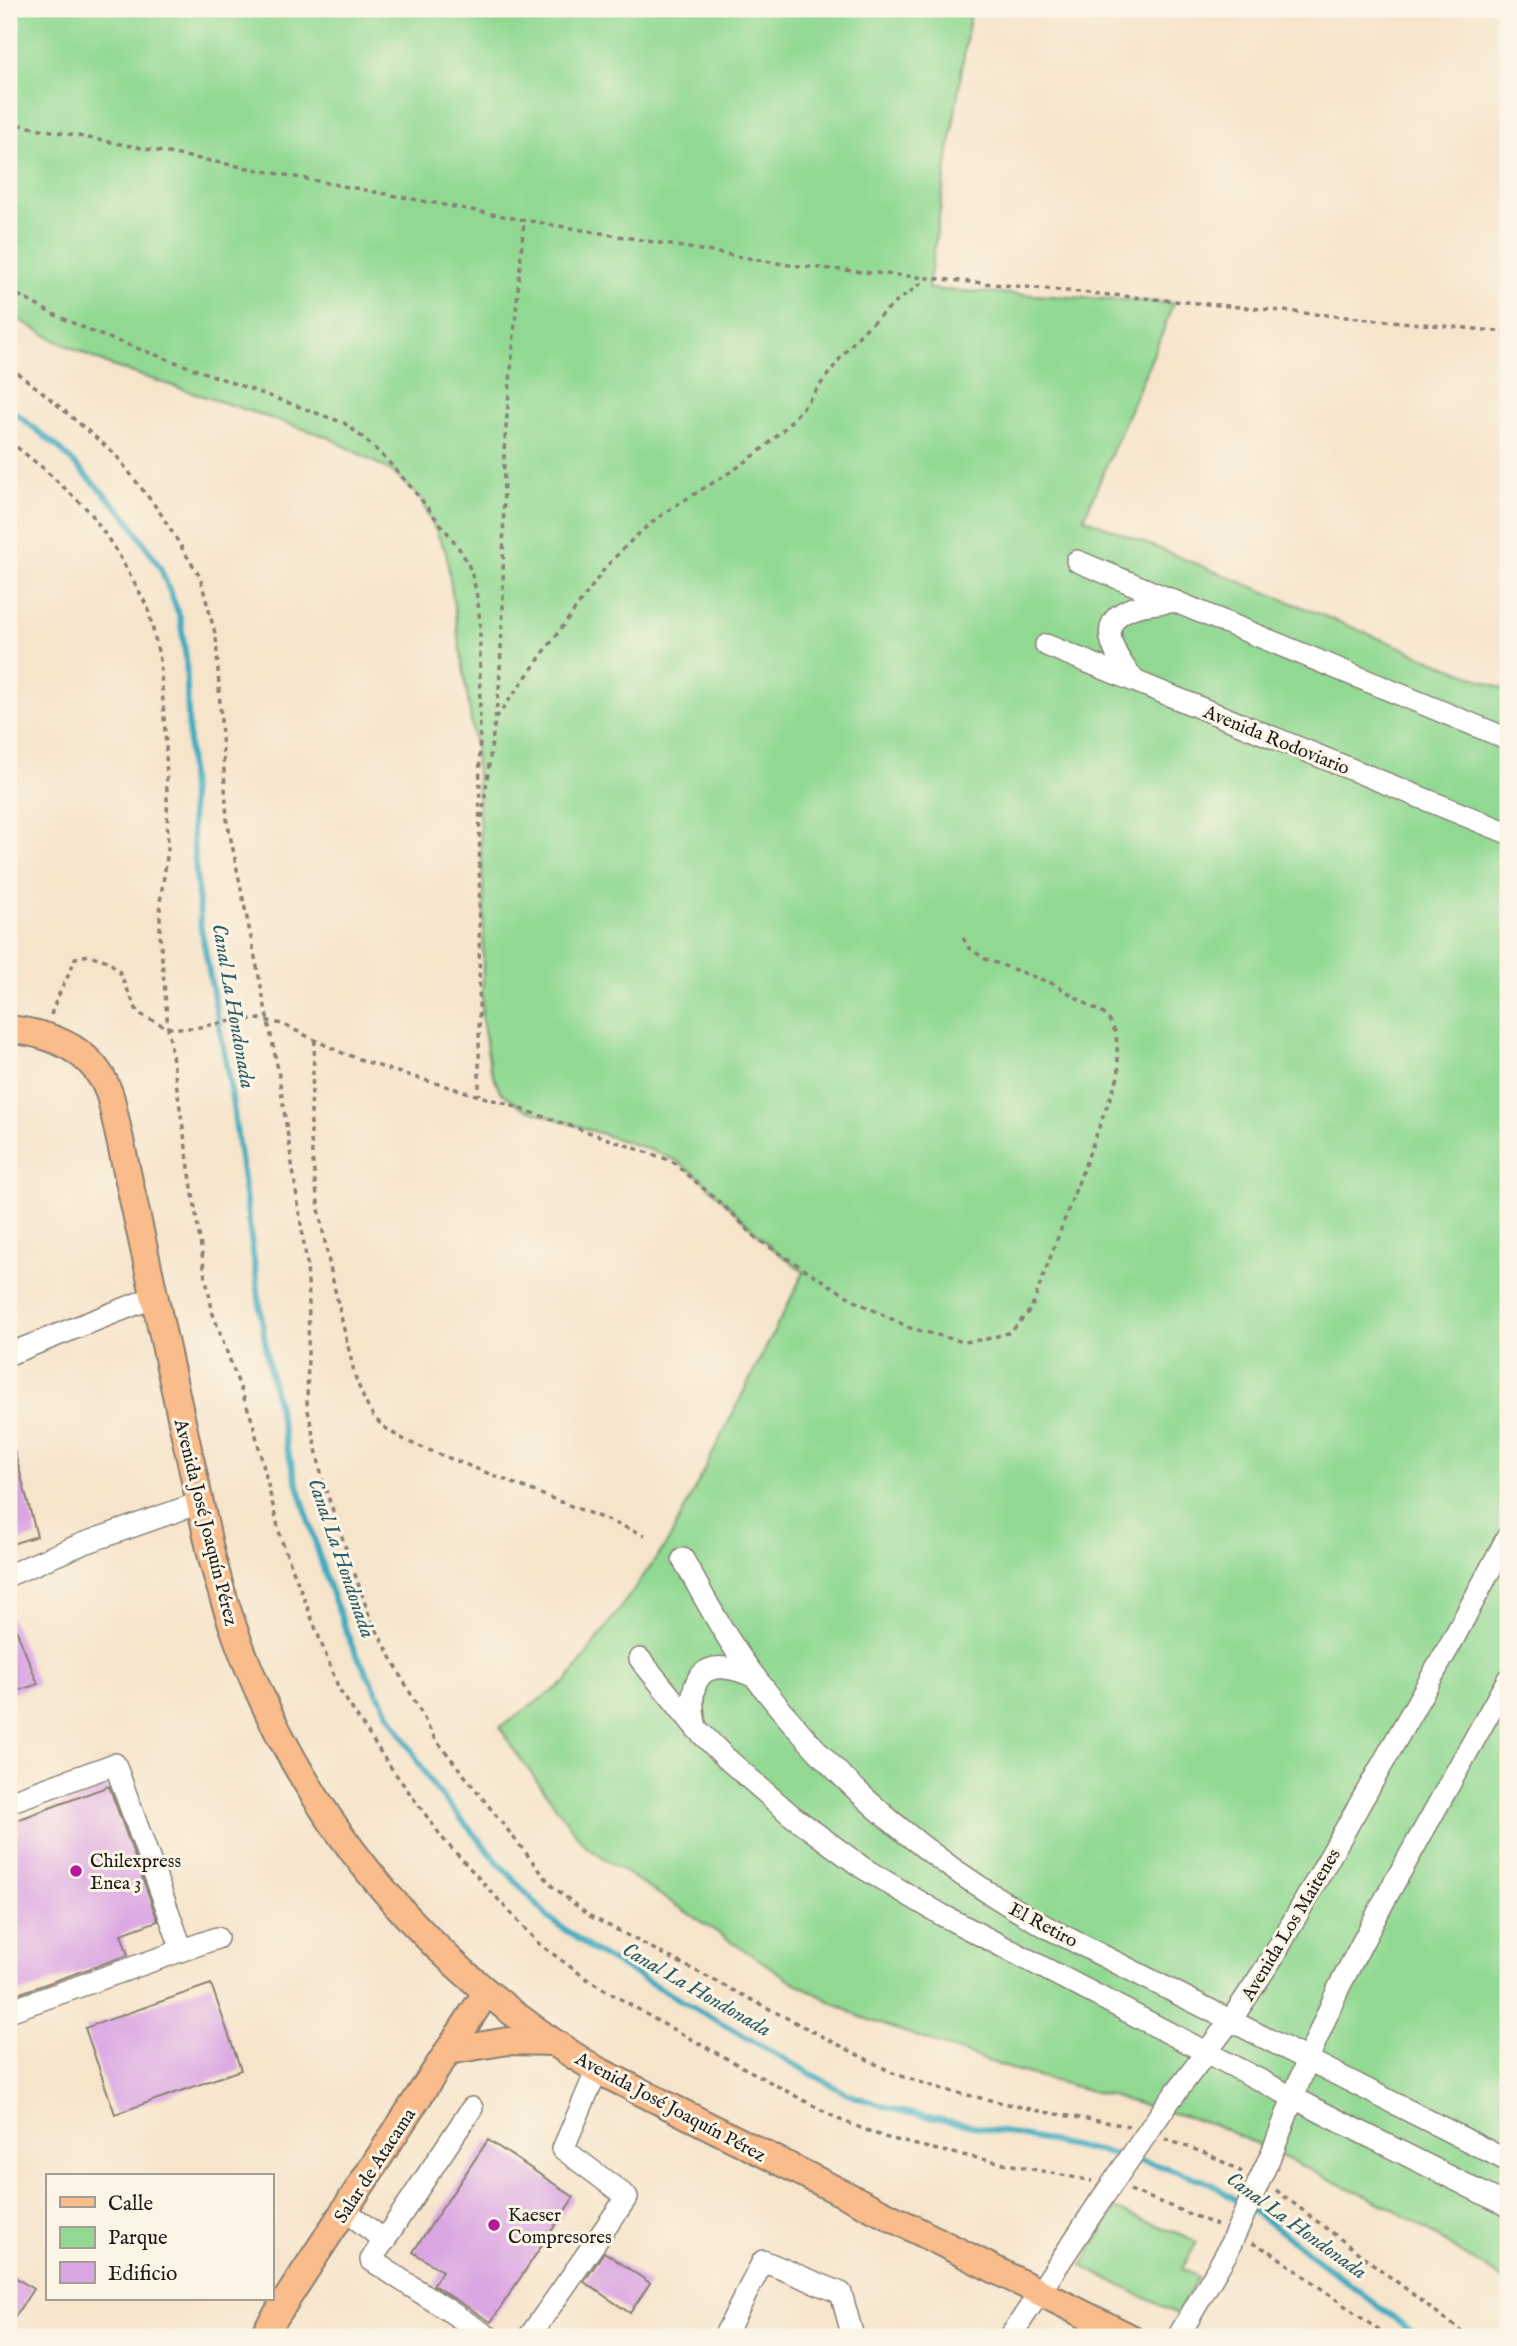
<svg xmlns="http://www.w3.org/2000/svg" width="1517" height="2346" viewBox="0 0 1517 2346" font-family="'IM FELL English',serif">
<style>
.green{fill:#91d993;stroke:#567a58;stroke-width:2}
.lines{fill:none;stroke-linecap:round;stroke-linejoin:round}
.stream{stroke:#40abc0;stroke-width:6}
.building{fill:#daa5e3}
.minor-casing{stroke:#898074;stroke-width:24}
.major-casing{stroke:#898074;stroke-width:30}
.path{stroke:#898074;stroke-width:3.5;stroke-dasharray:5 5;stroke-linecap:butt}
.minor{stroke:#fff;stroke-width:21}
.major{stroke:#f9bc8a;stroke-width:26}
.minor-bridge-casing{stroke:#898074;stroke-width:24;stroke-linecap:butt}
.minor-bridge{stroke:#fff;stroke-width:21}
.poi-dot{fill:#b5179e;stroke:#fcf5e5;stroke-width:2.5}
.labels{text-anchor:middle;stroke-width:6;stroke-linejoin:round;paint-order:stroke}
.street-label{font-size:19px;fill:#1c1c1c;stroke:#fcf5e5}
.poi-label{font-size:19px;fill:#1c1c1c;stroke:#fcf5e5;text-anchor:start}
.water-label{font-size:21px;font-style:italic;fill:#2c5c66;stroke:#fcf5e5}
</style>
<rect width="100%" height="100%" fill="#fcf5e5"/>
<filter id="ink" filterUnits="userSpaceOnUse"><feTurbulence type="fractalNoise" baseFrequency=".0143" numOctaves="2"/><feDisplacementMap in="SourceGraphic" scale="14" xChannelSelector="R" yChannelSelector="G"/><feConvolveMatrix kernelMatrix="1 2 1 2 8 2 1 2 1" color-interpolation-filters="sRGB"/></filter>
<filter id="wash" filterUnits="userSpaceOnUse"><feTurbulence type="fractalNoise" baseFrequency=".00686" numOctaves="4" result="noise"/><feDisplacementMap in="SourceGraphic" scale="28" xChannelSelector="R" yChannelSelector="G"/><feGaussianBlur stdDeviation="1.57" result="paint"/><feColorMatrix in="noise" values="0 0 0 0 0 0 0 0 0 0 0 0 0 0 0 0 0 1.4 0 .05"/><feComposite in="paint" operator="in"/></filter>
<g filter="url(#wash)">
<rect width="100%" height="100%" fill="#f6e4cb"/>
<!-- green -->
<g class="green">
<path d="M9,9H971L928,289L1173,303L1162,334L1084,518L1508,691V2283L1395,2210L1213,2124L1011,2069L858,2016L792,1981L585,1846L514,1750L500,1727L567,1681L668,1542L804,1272L772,1248L699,1177L675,1160L645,1148L523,1108L500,1091L490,1068L482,1019L484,899L475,748L446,552L420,498L393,472L328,437L109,365L55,340L9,314Z"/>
<path d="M1114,2209L1183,2235L1197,2242L1182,2269L1198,2277L1177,2314L1082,2266Z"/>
</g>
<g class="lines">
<!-- stream -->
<path class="stream" d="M9,408L58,447L125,515L160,567L180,617L186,658L192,830L201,928L230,1084L267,1357L287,1449L327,1581L352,1646L387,1710L433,1786L497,1861L549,1918L594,1951L847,2094L899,2111L1112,2154L1165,2167L1210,2183L1266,2220L1419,2337"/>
</g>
<g id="blocks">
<!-- building -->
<g class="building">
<path d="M14,1450L37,1536L9,1545V1451Z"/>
<path d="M9,1612L38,1684L9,1694Z"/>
<path d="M109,1786L158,1921L121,1934L128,1955L9,1997V1823Z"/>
<path d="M211,1984L241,2070L115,2114L85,2028Z"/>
<path d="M488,2140L574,2197L491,2322L433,2285L442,2271L413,2252Z"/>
<path d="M604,2252L650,2283L630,2313L584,2282Z"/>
<path d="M9,2273L33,2289L9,2326Z"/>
</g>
</g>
</g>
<g filter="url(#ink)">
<use href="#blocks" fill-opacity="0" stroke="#898074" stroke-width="2"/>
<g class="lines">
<defs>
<g id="minor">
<path d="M1077,561L1508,739"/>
<path d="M1046,645L1508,833"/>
<path d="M1135,681C1092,629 1106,605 1171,602"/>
<path d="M9,1354L154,1297"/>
<path d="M683,1559C705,1599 727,1641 755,1677C837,1785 934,1866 1052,1930L1508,2161"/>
<path d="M9,1575L82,1544L199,1503"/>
<path d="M640,1659L696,1728L726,1758L791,1815L863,1868L942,1915L1327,2115L1508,2206"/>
<path d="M696,1728C685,1677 703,1653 755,1677"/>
<path d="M9,1802L115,1764L182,1950"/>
<path d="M9,2011L217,1938"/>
<path d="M1167,2104L1231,2020L1273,1957L1451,1643L1508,1536"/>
<path d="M472,2108L371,2260L489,2337"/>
<path d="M1274,2148L1307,2061L1339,1987L1383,1903L1508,1679"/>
<path d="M345,2210L385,2241"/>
<path d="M529,2337L627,2197L563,2149L597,2070"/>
<path d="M724,2337L763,2261L841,2293L853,2337"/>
<path d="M1010,2337L1099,2203"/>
<path d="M1178,2337L1226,2254"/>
</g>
<g id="major">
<path d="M9,1029C54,1034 97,1051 111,1099L212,1558C269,1776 404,1954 597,2070L1129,2337"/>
<path d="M448,2051L508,2041L552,2042"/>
<path d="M262,2337L486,1993"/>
</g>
</defs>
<!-- minor casing -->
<use href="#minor" class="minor-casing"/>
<!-- major casing -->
<use href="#major" class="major-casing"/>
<!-- path -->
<g class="path">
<path d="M9,123L524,220L789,265L1508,332"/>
<path d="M9,290L51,313L95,333L344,423C380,449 407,481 434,516C446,531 460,547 468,564C476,583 478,602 480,622L479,1095"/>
<path d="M9,367L40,390L115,454L159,511L200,577L216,637L227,820L278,1070L307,1264L309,1299L307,1406L323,1482L370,1618L434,1737L552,1886L588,1915L895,2074L945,2090L1044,2112L1129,2126"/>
<path d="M9,441L43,468L90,512L119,555L148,608L160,660L166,745L168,850L160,902V936L168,1028L205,1274L213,1314L253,1423L281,1539L339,1689L387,1762L444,1840L538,1943L587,1979L656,2020L838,2119L884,2137L933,2149L1092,2181"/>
<path d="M496,718L606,567C625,546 645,526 669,510C702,488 737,471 767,445C801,415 819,385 846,351C868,323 897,301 926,280"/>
<path d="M482,818L499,689L503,608L504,451L524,220"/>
<path d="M51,1015C57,994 69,978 75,958L89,955L108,961L119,971L138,1013L168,1028H194L237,1020L260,1019L282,1024L340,1052L387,1069L507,1104L672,1161L732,1213L757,1239L855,1301L910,1328L964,1342L987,1339L1011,1332L1031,1309L1119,1074L1116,1033L1107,1016L1054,984L985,959L968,947L961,934"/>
<path d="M315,1040C313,1078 309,1116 312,1154C319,1229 338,1303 355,1376C369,1414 374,1425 411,1443L645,1535"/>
<path d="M1165,2139L1208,2154L1242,2172"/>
<path d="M1130,2190L1217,2225"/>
<path d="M1276,2190L1469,2337"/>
<path d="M1252,2243L1271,2252L1388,2337"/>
</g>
<!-- minor -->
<use href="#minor" class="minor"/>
<!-- major -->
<use href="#major" class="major"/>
<defs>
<g id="minor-bridge">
<path d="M1099,2203L1167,2104"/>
<path d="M1226,2254L1274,2148"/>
</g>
</defs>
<!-- minor-bridge casing -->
<use href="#minor-bridge" class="minor-bridge-casing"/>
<!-- minor-bridge -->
<use href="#minor-bridge" class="minor-bridge"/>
</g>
</g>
<!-- markers -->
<g class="poi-dot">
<circle cx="76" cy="1871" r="7"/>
<circle cx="494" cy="2225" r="7"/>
</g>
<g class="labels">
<!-- street labels -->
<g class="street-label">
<text transform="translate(1277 739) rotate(22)" y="7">Avenida Rodoviario</text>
<text transform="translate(207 1522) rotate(76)" y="7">Avenida José Joaquín Pérez</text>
<text transform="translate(1044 1924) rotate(28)" y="7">El Retiro</text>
<text transform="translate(1290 1924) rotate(-59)" y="7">Avenida Los Maitenes</text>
<text transform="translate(671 2106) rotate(28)" y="7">Avenida José Joaquín Pérez</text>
<text transform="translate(374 2165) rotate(-57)" y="7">Salar de Atacama</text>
</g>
<!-- poi labels -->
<g class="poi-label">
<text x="90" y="1867">Chilexpress<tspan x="90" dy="22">Enea 3</tspan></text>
<text x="508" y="2221">Kaeser<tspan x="508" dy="22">Compresores</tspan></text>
</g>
<!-- water labels -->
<g class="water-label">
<text transform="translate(234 1006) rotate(80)" y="7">Canal La Hondonada</text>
<text transform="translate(342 1558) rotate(71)" y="7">Canal La Hondonada</text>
<text transform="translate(697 1989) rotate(30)" y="7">Canal La Hondonada</text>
<text transform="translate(1297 2225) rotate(36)" y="7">Canal La Hondonada</text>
</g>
</g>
<!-- margin -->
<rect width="1517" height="2346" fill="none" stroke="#fcf5e5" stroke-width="35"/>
<!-- legend -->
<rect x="46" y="2174" width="228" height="126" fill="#fcf5e5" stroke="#a29e95" stroke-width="2"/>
<rect x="60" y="2197" width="35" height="10" fill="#f9bc8a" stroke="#a29e95" stroke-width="2"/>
<text x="108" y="2210" font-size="21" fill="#1c1c1c">Calle</text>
<rect x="60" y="2227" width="35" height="21" fill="#91d993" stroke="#a29e95" stroke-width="2"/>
<text x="108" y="2244" font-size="21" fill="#1c1c1c">Parque</text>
<rect x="60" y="2262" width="35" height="21" fill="#daa5e3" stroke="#a29e95" stroke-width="2"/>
<text x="108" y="2280" font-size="21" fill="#1c1c1c">Edificio</text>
</svg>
